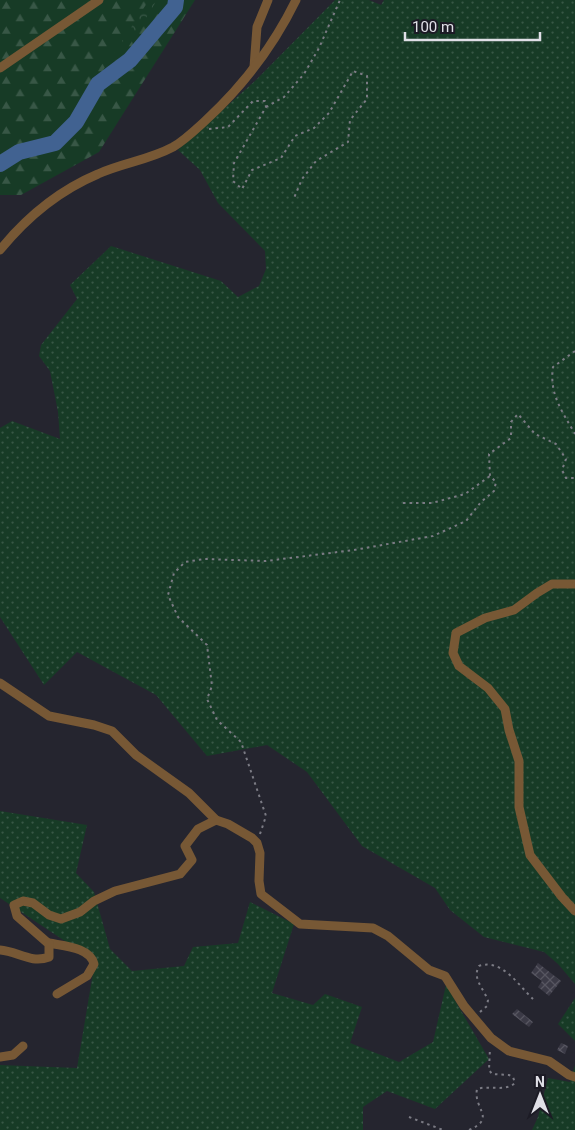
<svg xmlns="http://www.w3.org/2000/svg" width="575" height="1130" viewBox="0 0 575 1130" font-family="Roboto,sans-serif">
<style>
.grass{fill:url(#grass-dots)}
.forest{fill:url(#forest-firs)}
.park{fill:url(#park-crowns)}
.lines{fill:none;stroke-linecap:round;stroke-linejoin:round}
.river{stroke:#416291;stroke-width:16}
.building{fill:url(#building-cross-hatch)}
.path{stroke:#7b7b84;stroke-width:2;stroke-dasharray:2.5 4;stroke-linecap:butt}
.minor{stroke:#775835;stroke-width:9}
</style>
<defs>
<pattern id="grass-dots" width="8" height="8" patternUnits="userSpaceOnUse" patternTransform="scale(1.25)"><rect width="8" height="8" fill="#173b26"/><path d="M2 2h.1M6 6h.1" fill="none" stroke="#385746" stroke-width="1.8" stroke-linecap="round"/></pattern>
<pattern id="forest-firs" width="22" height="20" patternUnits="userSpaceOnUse" patternTransform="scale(1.25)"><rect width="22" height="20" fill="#173b26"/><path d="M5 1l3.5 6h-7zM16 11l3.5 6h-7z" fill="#385746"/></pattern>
<pattern id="park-crowns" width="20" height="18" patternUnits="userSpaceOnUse" patternTransform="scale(1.25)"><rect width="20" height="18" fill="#173b26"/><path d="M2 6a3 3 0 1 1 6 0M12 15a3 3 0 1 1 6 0" fill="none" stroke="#385746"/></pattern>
<pattern id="building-cross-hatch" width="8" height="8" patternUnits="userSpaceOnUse" patternTransform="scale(1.25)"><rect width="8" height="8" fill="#3b3a46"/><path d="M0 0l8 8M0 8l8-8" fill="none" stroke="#575661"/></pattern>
</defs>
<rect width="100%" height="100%" fill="#25252f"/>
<!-- grass -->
<g class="grass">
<path d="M335,0H369L381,5L384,0H575V984L558,964L544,952L484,937L450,910L435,888L362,846L307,772L267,745L207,756L156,695L77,652L44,685L0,617V428L12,421L60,439L58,412L50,371L39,356L41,345L77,299L70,285L111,246L221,281L238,297L259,286L266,269L265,251L218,203L200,170L178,150L256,80Z"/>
<path d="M0,811L87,825L76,873L94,892L110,949L132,971L184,966L193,947L238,943L250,902L294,924L272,993L313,1005L325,994L362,1007L350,1043L399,1062L433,1042L446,985L489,1059L435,1109L387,1091L363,1107V1130H0V1065L77,1068L95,961L0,898Z"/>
<path d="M575,998V1041L558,1024Z"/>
<path d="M575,1065V1130H532L538,1117L548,1078L570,1082Z"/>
</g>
<!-- forest -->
<path class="forest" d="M0,0H195L99,152L21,195H0Z"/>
<!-- park -->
<path class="park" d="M149,0H157L107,82L73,131L52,148L13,154L0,164V157C17,142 22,147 41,142C51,140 58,134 66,127Z"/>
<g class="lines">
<!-- river -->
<path class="river" d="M0,164L19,152L55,143L76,122L98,84L130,60L175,7L176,0"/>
</g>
<!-- building -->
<g class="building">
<path d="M538,963L561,981L549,996L538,987L542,981L531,973Z"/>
<path d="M517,1009L533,1022L529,1027L512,1014Z"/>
<path d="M561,1043L568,1046L565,1054L557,1050Z"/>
</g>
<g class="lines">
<!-- path -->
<g class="path">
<path d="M266,107L284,97L304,74L319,48L340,0"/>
<path d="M209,129L228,127L253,101H265L266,107L234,163L233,181L242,189L252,170L281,158L295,136L314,128L329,113L353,71L367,76V99L350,120L348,142L316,161L302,179L294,198"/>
<path d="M575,351L553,367C549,394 562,411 575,434"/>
<path d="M403,503H432L465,494L490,476"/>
<path d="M260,834L266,816L241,742L217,720L207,699L212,686L207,645L178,617L168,595L174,573L185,562L204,559L266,561L354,550L433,536L466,521L481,502L494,491L496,482L490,476L489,454L511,438V422L518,414L535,434L556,444L566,459L562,470L566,478H575"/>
<path d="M480,1012L487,1006L488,1000C483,988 472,978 479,966C502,958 519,986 533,999"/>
<path d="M409,1117L443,1130"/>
<path d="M469,1130C497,1118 473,1109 477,1089C489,1085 505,1092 515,1083L513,1077L509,1075L492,1074L489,1070L490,1048"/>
</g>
<!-- minor -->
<g class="minor">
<path d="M254,67L257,27L268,0"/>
<path d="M0,68L99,0"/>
<path d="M0,250C26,218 60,190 98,174C122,163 149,160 173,147C185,140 195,130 205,121C242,87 274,45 296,0"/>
<path d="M575,584H552L537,593L514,610L485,618L456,633L453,653L459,666L488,688L505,709L509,730L519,761V807L530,855L562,897L575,911"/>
<path d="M0,683L49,716L94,725L112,731L136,755L189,793L216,820L228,824L252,838L257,843L260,853L259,881L261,894L300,924L373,928L388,936L429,970L445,976L464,1006L491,1038L509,1051L549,1061L569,1075L575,1077"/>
<path d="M49,943C63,946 90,947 94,964L87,976L57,994"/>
<path d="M0,950C17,951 31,964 49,957V944L17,916L14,905L23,901L33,903L49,915L61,919L80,912L94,901L115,891L180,874L192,860L185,846L198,829L216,820"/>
<path d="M0,1057L13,1055L23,1046"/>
</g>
</g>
<!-- north arrow -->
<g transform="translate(540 1095)" stroke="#1c1b25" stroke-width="4" paint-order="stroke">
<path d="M0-4L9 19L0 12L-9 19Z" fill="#e0e0e7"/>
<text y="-8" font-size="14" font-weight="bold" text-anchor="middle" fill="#e0e0e7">N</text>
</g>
<!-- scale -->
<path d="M405 32v8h135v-8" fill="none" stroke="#e0e0e7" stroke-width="2.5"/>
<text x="412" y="32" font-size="15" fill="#e0e0e7" stroke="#1c1b25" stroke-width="4" paint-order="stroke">100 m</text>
</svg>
